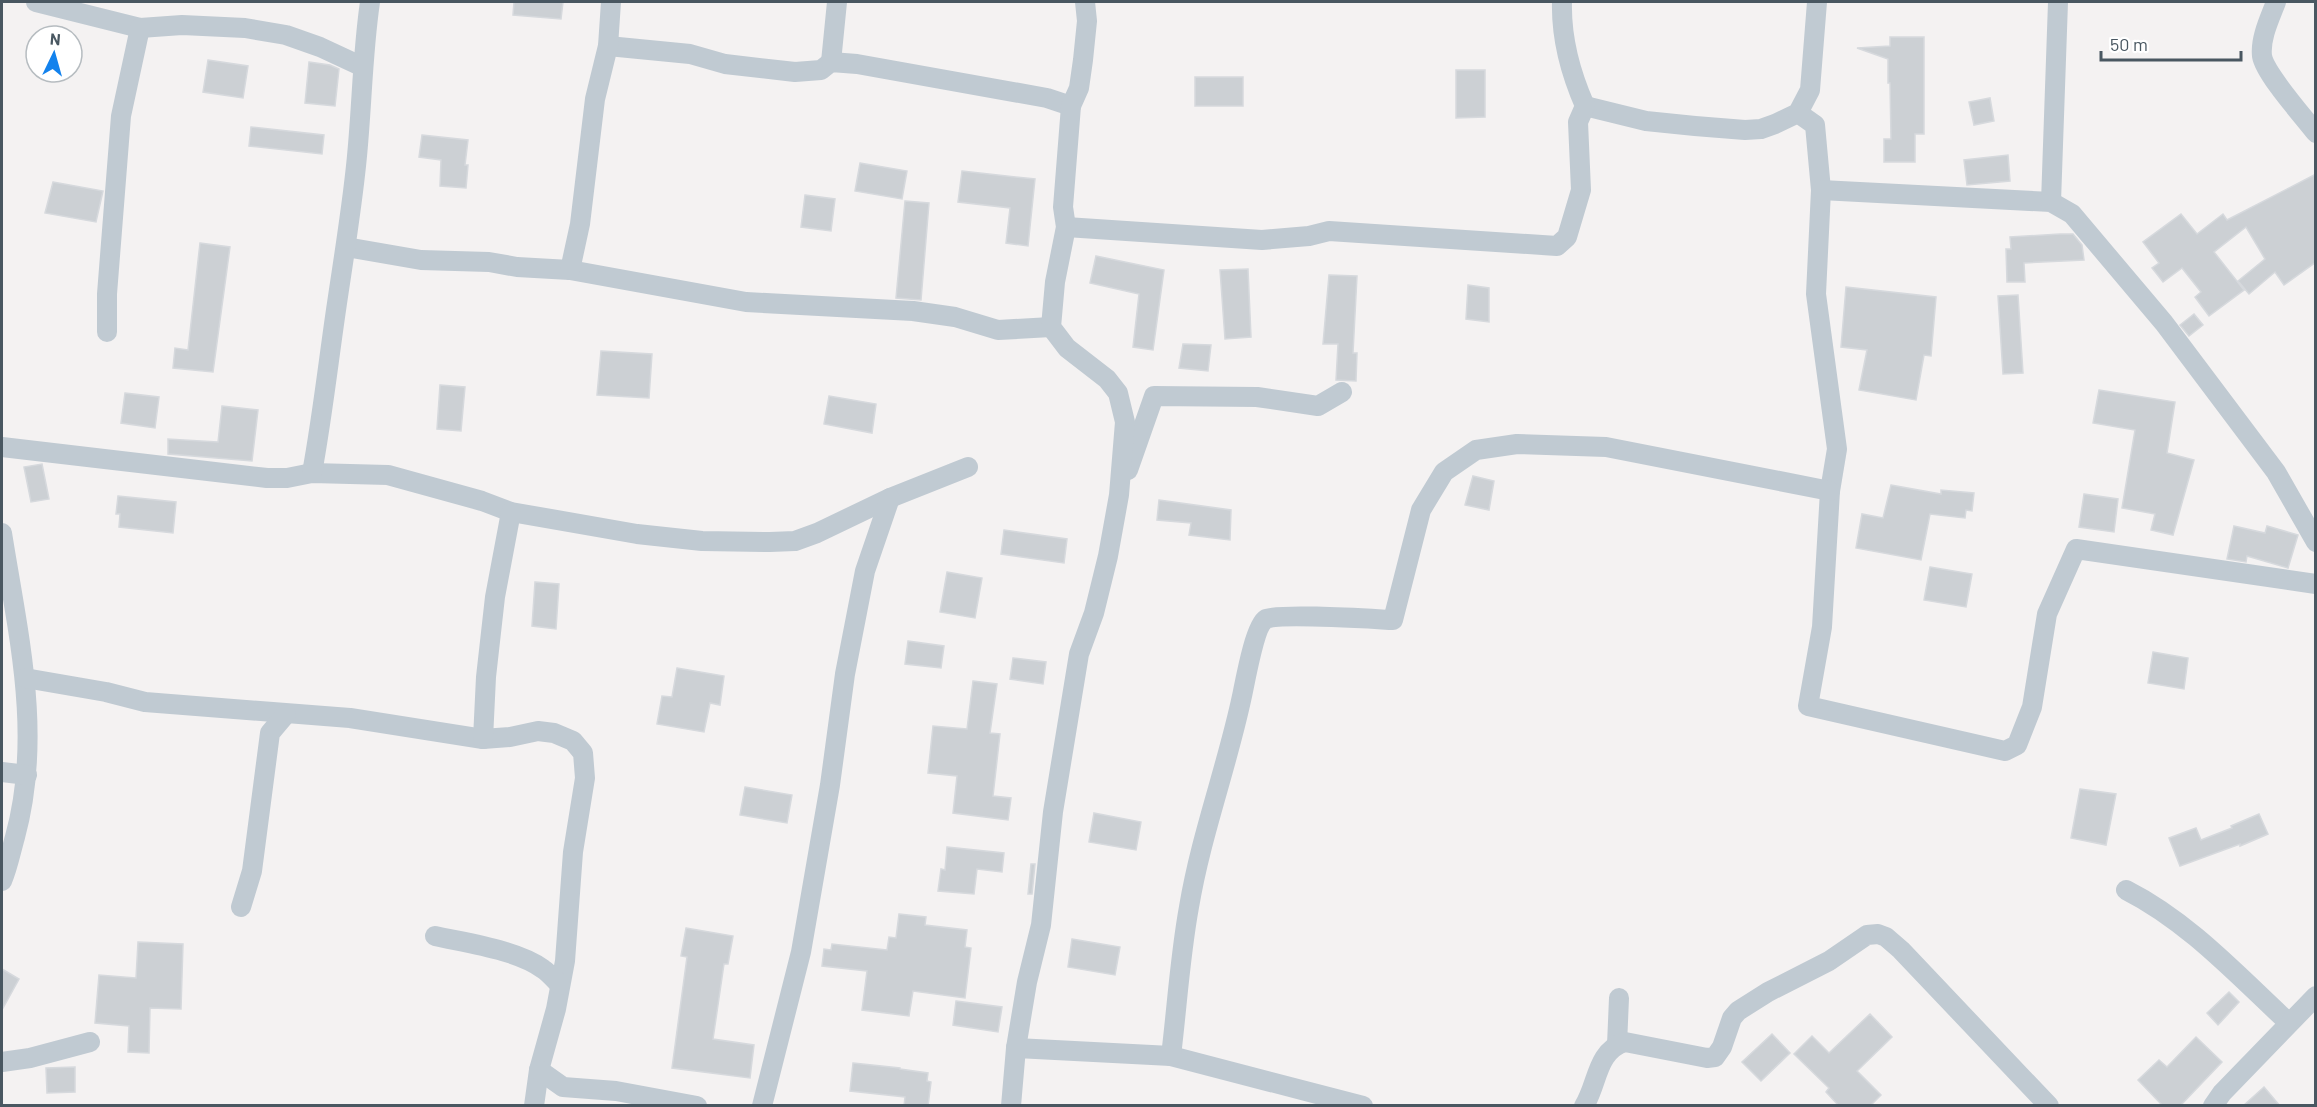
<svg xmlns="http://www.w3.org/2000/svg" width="2317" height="1107" viewBox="0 0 2317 1107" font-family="Barlow,sans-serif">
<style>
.building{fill:#ccd0d4;stroke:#d6d9dd;stroke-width:1.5}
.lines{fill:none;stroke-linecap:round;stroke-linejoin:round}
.minor{stroke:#c0cad2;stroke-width:20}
</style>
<rect width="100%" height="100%" fill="#f4f2f2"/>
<!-- building -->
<g class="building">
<path d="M514,2H563L561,19L513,15Z"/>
<path d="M1890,37H1924V134H1915V162H1884V139H1891L1890,83H1888V59L1857,48L1890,46Z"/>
<path d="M208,60L248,66L243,98L203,92Z"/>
<path d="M309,62L330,65L339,69L335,106L305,103Z"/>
<path d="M1456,70H1485V117L1456,118Z"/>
<rect x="1195" y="77" width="48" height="29"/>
<path d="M1990,98L1994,121L1974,125L1969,102Z"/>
<path d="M251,127L324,135L322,154L249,146Z"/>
<path d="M422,135L468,140L465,165H468L466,188L440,186L441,160L419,157Z"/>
<path d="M2008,155L2010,181L1967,185L1964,160Z"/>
<path d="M860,163L907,171L902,199L855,191Z"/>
<path d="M962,171L1035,179L1028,246L1006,243L1010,208L958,202Z"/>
<path d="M2316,174V262L2284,285L2275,272L2249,294L2238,281L2265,259L2246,227L2214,252L2244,290L2209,316L2195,297L2201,292L2182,268L2163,282L2152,268L2159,263L2143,242L2181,214L2197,234L2223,214L2227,220Z"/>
<path d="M53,182L103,191L96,222L45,213Z"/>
<path d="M805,195L835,199L831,231L801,227Z"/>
<path d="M905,201L929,203L921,300L896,298Z"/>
<path d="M2060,234H2073L2082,245L2084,260L2024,263L2025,282H2007L2006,249H2011L2010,237Z"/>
<path d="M200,243L230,247L213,372L173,368L175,348L188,350Z"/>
<path d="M1096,256L1164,270L1153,350L1133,347L1139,294L1090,283Z"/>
<path d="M1248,269L1251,337L1225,339L1220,270Z"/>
<path d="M1329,275L1357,276L1353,353H1357L1356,381L1336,380L1338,344H1323Z"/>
<path d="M1468,285L1489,288V322L1466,319Z"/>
<path d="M1846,287L1936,297L1931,356L1924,355L1916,400L1859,390L1867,350L1841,347Z"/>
<path d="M2018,295L2023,373L2003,374L1998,296Z"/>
<path d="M2194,314L2203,325L2189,336L2180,325Z"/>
<path d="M1183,344L1211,345L1208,371L1179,368Z"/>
<path d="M601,351L652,354L649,398L597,395Z"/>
<path d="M440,385L465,387L461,431L437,429Z"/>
<path d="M2099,390L2175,402L2167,453L2194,460L2173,535L2151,530L2155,514L2122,508L2135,430L2093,423Z"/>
<path d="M125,393L159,397L155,428L121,423Z"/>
<path d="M829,396L876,404L872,433L824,424Z"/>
<path d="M222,406L258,410L252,461L168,454V439L218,442Z"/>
<path d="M42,464L49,499L31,502L24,467Z"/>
<path d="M1473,476L1494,481L1489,510L1465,505Z"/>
<path d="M1891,485L1941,494V490L1974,493L1972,511L1966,510L1965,518L1930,514L1921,560L1856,548L1862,514L1883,518Z"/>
<path d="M2084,494L2118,499L2114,532L2079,527Z"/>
<path d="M118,496L176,502L173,533L119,527L120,514H116Z"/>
<path d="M1159,500L1231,510L1230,540L1189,535L1191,523L1157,520Z"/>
<path d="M2234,526L2265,533L2267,526L2298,535L2288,568L2247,556L2246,562L2227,559Z"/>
<path d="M1004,530L1067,539L1064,563L1001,554Z"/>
<path d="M1930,567L1972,574L1966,607L1924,600Z"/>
<path d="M947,572L982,578L975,618L940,612Z"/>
<path d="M535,582L559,584L556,629L532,626Z"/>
<path d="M908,641L944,646L941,668L905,664Z"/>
<path d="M2153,652L2188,658L2184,689L2148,683Z"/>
<path d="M1013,658L1046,662L1043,684L1010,679Z"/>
<path d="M677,668L724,676L720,705L710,703L704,732L657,724L662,696L672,697Z"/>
<path d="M973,681L997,684L990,733L1000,734L993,796L1011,798L1008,820L953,813L957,776L928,773L933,726L967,729Z"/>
<path d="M745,787L792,795L787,823L740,815Z"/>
<path d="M2080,789L2116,794L2106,845L2071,838Z"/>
<path d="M1094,813L1141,822L1136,850L1089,842Z"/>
<path d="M2259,814L2268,834L2240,846V844L2180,866L2169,838L2196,828L2201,840L2232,828L2231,826Z"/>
<path d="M947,847L1004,853L1002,872L977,869L974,894L938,891L941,869L945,870Z"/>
<path d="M1031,864H1035L1032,894H1028Z"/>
<path d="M899,914L926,917L925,925L967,930L965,947L971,948L965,998L913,991L909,1016L862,1010L867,971L822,966L824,949L831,950L832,944L887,950L889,937L896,938Z"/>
<path d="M686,928L733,936L728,964H724L713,1039L754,1045L750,1078L672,1068L687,957L681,956Z"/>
<path d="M1072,939L1120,947L1115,975L1068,967Z"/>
<path d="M138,942L183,944L181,1009L150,1008L149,1053L128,1052L129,1026L95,1023L99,975L136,978Z"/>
<path d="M2,969L19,979L2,1010Z"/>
<path d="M2229,992L2239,1002L2218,1025L2207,1013Z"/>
<path d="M956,1001L1002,1007L998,1032L953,1025Z"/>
<path d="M1870,1014L1892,1037L1857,1071L1881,1095L1870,1106H1839L1826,1092L1829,1088L1794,1054L1812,1036L1829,1053Z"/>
<path d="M1772,1034L1790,1053L1761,1081L1742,1062Z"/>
<path d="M2196,1037L2222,1062L2180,1106H2163L2138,1080L2159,1060L2167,1067Z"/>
<path d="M853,1063L900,1068V1069L928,1073L927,1081L931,1082L928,1106H904L905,1097L850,1091Z"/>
<path d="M75,1067V1092L47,1093L46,1068Z"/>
<path d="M2264,1087L2280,1106H2243Z"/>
</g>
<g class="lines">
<!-- minor -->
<g class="minor">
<path d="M36,2L140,28L182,25L245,28L286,35L320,47L363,67"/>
<path d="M2276,2C2270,18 2260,38 2262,56C2265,74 2303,116 2316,133"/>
<path d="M608,46L690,54L725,64L795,72L821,70L831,62L857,64L1047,98L1071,106"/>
<path d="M831,62L837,2"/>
<path d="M1585,106L1646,121L1695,126L1745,130L1761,129L1775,124L1798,113L1810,90L1817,2"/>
<path d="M1798,113L1815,125L1821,190L1816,294L1837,449L1830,491L1822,627L1808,706L2005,751L2017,745L2032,707L2047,614L2076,549L2316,584"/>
<path d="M1821,190L2051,202L2072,214L2164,323L2276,472L2316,542"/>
<path d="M2051,202L2058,2"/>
<path d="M1066,227L1262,240L1309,236L1329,231L1557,246L1567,237L1581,190L1578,122L1585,106C1570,72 1561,39 1562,2"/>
<path d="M346,247L421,260L489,262L517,267L570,270L746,302L913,311L955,317L998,330L1051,327"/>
<path d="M570,270L580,224L595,99L608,46L611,2"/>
<path d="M107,332V294L121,116L140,28"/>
<path d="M2,447L267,478H287L312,473L388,475L482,501L511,512L637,534L702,541L770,542L795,541L817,533L890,498L968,467"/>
<path d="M1128,470L1154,396L1257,397L1318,406L1342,392"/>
<path d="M312,473C322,419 328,365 336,310C343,262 351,214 356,166C362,111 362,56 370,2"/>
<path d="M2,533C18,634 43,735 15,837C11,851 8,867 2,881"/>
<path d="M25,678L106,692L145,702L350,718L483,739L510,737L538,731L554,733L573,741L583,753L585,778L573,852L565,961L556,1009L539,1070L534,1106"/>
<path d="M483,739L486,677L495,597L511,512"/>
<path d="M2,772L27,775"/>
<path d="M2126,890C2189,922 2237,975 2289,1023"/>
<path d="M241,907L252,871L270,733L286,714"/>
<path d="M435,936C466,943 518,950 543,969C549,973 555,980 560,985"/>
<path d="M1617,1045L1619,998"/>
<path d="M1016,1048L1171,1056L1363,1106"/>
<path d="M1171,1056C1177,1007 1180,956 1189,907C1201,835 1227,767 1242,696C1245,682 1255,625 1266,619C1280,613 1372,619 1393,620L1421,510L1444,472L1476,450L1517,444L1606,447L1830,491"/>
<path d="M2,1062L30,1058L90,1042"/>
<path d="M539,1070L563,1087L616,1091L697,1106"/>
<path d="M762,1106L801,952L830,785L845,674L865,571L890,498"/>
<path d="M1011,1106L1016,1048L1027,982L1041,925L1053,812L1079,654L1094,613L1108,556L1119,495L1125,422L1118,393L1107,379L1067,348L1051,327L1055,282L1066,227L1063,207L1071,106L1079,88L1083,60L1087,21L1085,2"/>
<path d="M1584,1106C1598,1084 1596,1051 1625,1042L1707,1058L1715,1057L1722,1047L1732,1018L1738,1011L1768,992L1829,961L1867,935L1878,934L1886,937L1901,950L2049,1106"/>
<path d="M2213,1106L2222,1093L2316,996"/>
</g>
</g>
<!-- border -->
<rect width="2317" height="1107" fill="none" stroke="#495761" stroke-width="6"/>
<!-- north arrow -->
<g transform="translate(54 54) rotate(5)"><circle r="28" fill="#ffffff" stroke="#b6bcc0" stroke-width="1.5"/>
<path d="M0-4.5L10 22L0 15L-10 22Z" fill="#1382ed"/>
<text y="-9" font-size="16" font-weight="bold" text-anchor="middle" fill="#495761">N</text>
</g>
<!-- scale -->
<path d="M2101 51v9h140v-9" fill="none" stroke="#495761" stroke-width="3"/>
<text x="2110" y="51" font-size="18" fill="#495761" stroke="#ffffff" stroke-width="4.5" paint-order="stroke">50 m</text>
</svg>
